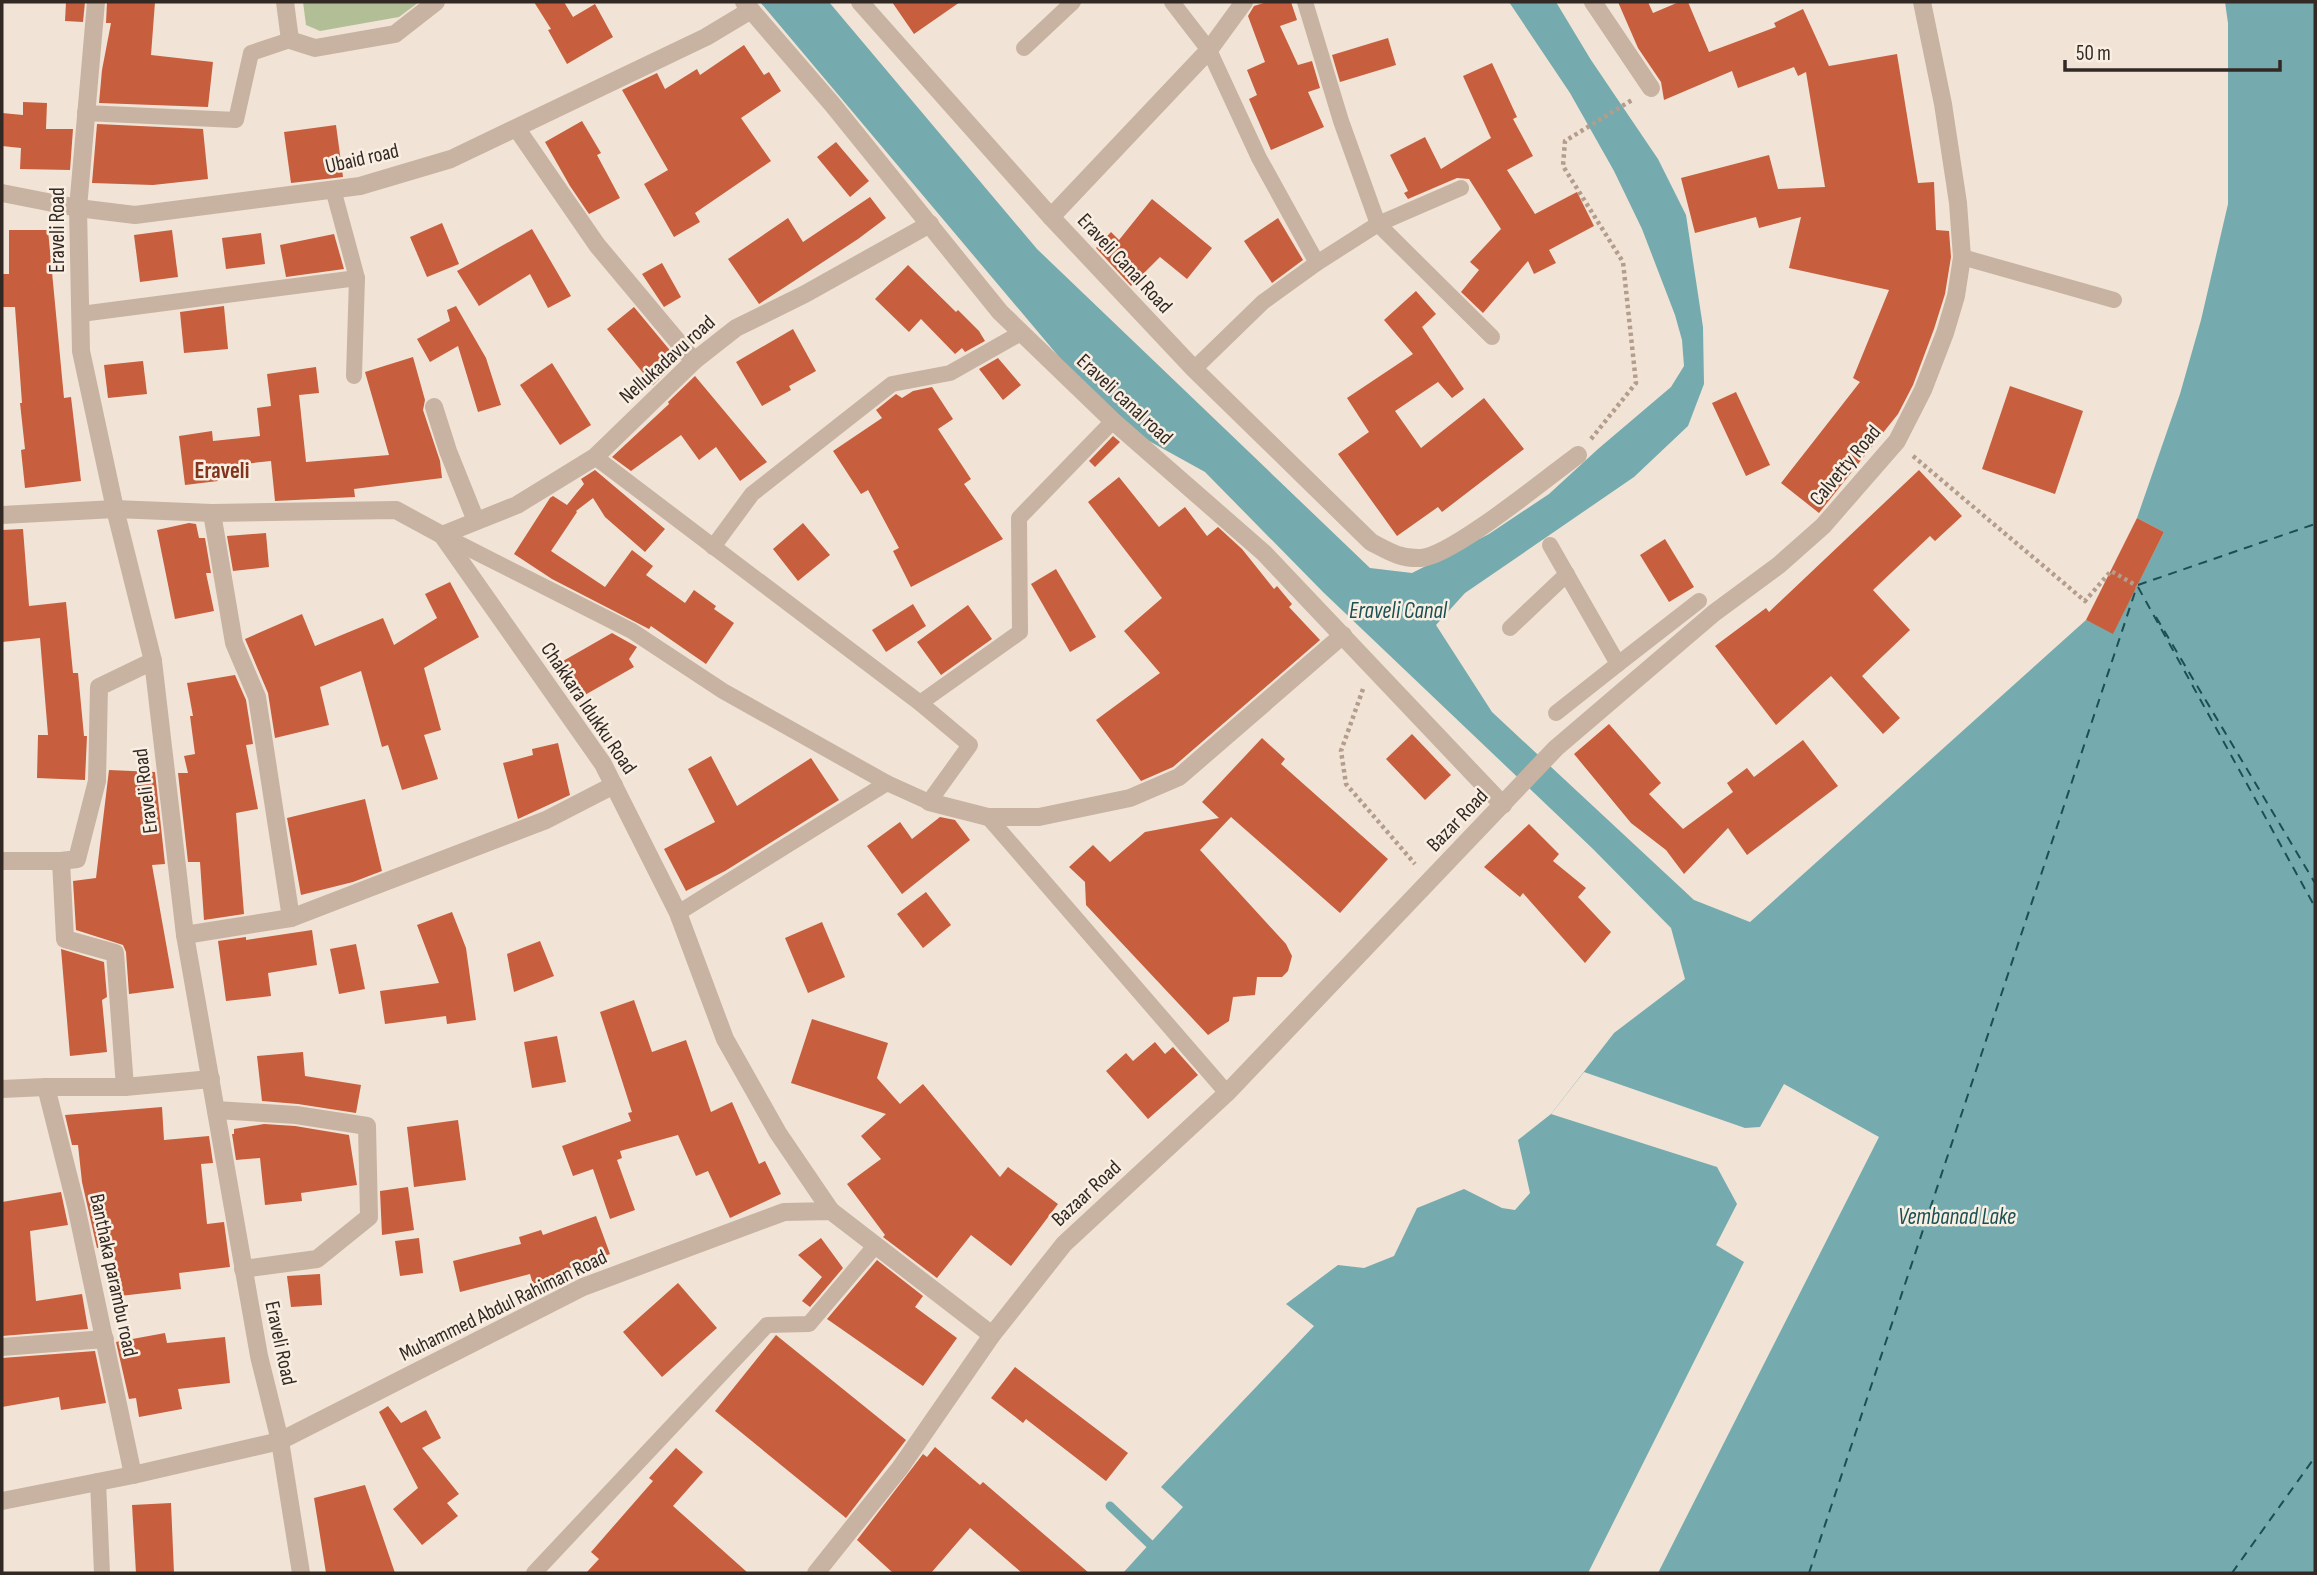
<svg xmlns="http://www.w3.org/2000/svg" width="2317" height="1575" viewBox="0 0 2317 1575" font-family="'Sofia Sans Condensed',sans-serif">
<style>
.green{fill:#b2bf96}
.water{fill:#75abae}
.pier{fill:#f1e4d6}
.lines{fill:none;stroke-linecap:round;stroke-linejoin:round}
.stream{stroke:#75abae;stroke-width:9}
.ferry{stroke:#1a5054;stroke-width:2;stroke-dasharray:9 7;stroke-linecap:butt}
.building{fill:#c75e3d}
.path{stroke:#b49d8c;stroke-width:4.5;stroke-dasharray:3.5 3.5;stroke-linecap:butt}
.service{stroke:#c8b3a2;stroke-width:16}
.minor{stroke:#c8b3a2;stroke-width:18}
.tertiary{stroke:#c8b3a2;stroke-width:18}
.labels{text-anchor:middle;stroke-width:5;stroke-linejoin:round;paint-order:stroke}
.street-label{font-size:21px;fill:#332924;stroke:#f9eee2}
.neighbourhood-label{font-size:23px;font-weight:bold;fill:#82351d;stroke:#f9eee2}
.water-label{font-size:23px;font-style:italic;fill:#1a5054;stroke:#f9eee2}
</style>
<rect width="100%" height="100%" fill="#f1e4d6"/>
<!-- green -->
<path class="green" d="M303,2H419L399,17L320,31L306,25Z"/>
<!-- water -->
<path class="water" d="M760,2H829L1037,249L1370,568L1412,573L1489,534L1549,494L1598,449L1671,387L1684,366L1682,340L1675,315L1642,229L1614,171L1570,93L1509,2H1556L1591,60L1658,159L1686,215L1703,327L1704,384L1688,426L1634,477L1465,593L1436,625L1492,712L1694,900L1750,922L2086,620L2113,633L2164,532L2137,518L2180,394L2201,320L2228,204V23L2225,2H2315V1573H1123L1183,1507L1161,1487L1314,1326L1286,1304L1338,1265L1364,1268L1394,1256L1417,1208L1464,1189L1502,1208L1515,1210L1530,1193L1518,1140L1551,1114L1614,1033L1685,979L1671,928L1593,849L1323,592L1205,472L1113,421Z"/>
<!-- pier -->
<path class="pier" d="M1584,1072L1745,1128L1760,1127L1784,1084L1879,1137L1658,1573H1588L1744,1262L1716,1245L1737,1204L1717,1167L1551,1114Z"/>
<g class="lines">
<!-- stream -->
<path class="stream" d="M1110,1506L1156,1550"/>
<!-- ferry -->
<g class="ferry">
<path d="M2138,585L2315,524"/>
<path d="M2138,587L2315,907"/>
<path d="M2156,617L2315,883"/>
<path d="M1809,1573L2137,586"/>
<path d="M2232,1573L2315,1457"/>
</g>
</g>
<!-- building -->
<g class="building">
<path d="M66,2H85L83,22L65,21Z"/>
<path d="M107,2H155L151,55L213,62L208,107L99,103L102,70L111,23H106Z"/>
<path d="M534,2H564L573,17L595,4L613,37L567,64L548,30L551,29Z"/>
<path d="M892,2H960L914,34Z"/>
<path d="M1267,2H1291L1297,20L1280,26L1298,65L1312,61L1320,88L1308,92L1324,127L1271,150L1249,99L1257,95L1247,70L1265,62L1248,16L1254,6Z"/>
<path d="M1618,2H1648L1653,13L1679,2H1688L1709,52L1776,27L1774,23L1803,9L1829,66L1897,54L1918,183L1934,182L1936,230L1949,231L1951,257L1945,294L1934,329L1913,385L1898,414L1819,513L1781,483L1860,382L1853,378L1889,290L1789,268L1801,217L1759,228L1756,217L1695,233L1681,178L1769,155L1778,189L1825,187L1806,72L1798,76L1794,67L1738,88L1732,71L1664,100L1661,82L1638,48Z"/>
<path d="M1388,38L1396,65L1340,82L1332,55Z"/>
<path d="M744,45L764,75L769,72L781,91L741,118L771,161L695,213L700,222L674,237L644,184L668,170L622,90L657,73L665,89L697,69L700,75Z"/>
<path d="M1492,63L1517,117L1513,119L1533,156L1507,170L1535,214L1577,192L1594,226L1549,250L1556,263L1534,274L1528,261L1483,313L1461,292L1479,270L1470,262L1501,229L1469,179L1457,178L1408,199L1404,193L1408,191L1390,155L1425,137L1441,169L1491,138L1463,76Z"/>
<path d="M23,102L47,103L46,129H73L70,170L20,169L21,148L2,146V113L23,115Z"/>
<path d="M582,121L601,153L597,155L620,198L589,214L570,186L545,142Z"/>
<path d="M97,124L203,129L208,179L153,185L92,183Z"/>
<path d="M336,125L343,177L291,183L284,132Z"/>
<path d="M836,142L869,181L850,197L817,157Z"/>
<path d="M870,197L886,218L858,239L759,304L728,259L788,218L803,242Z"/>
<path d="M1152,199L1212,248L1187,279L1160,257L1131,286L1096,248L1111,232L1119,240Z"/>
<path d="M1278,218L1303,260L1272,283L1244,241Z"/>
<path d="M442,223L459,264L427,277L410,237Z"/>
<path d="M532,229L571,296L548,308L530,274L479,306L457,271Z"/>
<path d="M9,230H48L64,398L71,397L81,481L25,488L21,450L25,449L20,403H22L15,307H2V274H9Z"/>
<path d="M172,230L178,277L140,282L134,235Z"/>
<path d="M261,233L265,264L226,269L222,238Z"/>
<path d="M334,234L344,269L286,277L280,245Z"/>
<path d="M662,263L681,297L664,307L642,274Z"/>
<path d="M908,265L956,312L958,310L979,331L985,341L965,352L962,348L955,354L921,319L909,332L875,299Z"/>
<path d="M1416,291L1436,314L1422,327L1464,389L1452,398L1438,382L1395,411L1421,448L1484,398L1524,449L1442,512L1438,507L1397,536L1338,454L1369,432L1347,398L1413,354L1384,320Z"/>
<path d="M224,306L228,349L184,353L180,312Z"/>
<path d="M456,306L486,358L501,405L478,412L458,346L430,362L417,339L450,321L447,310Z"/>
<path d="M634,307L678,360L653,385L607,329Z"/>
<path d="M793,329L816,371L789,386L791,390L762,406L736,362Z"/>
<path d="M413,357L425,400L423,410L440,461L442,478L354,489L355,497L275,501L271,461L216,467L218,481L185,485L179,436L212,431L213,441L260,436L257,408L271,406L267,374L316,367L319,393L299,395L306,462L389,455L365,372Z"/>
<path d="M998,358L1021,385L1003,400L979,369Z"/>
<path d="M143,361L147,394L108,398L104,365Z"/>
<path d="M552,363L591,425L560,445L520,385Z"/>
<path d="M695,376L767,462L740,481L716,447L699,460L681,435L631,471L612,457L669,404L668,402Z"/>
<path d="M2010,386L2083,411L2055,494L1982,469Z"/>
<path d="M932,387L953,419L938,429L971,479L964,484L1003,539L911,587L893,551L899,548L868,490L861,494L833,451L882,418L876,410L896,394L902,398L913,391Z"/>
<path d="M1736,392L1770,465L1746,476L1712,403Z"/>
<path d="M1113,436L1120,442L1095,467L1089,461Z"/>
<path d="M595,470L665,529L645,552L605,517L593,498L576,511L577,512L551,551L605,587L632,550L653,566L646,575L685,603L694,590L716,606L714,609L734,623L706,664L651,626L649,629L552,579L514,554L550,498L553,496L567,505L584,484L581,479Z"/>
<path d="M1919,470L1962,516L1935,541L1930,536L1873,590L1910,630L1862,676L1900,718L1883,734L1831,676L1776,725L1715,646L1766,608L1769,612Z"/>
<path d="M1119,477L1159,527L1185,507L1207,536L1218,527L1242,549L1274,589L1277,586L1292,604L1289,607L1320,640L1173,767L1141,781L1096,720L1160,673L1124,631L1162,598L1088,502Z"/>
<path d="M2137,518L2164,532L2113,634L2086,620Z"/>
<path d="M189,523L196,524L199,538H205L211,573H206L214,611L175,619L157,530Z"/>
<path d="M803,523L830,555L798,581L773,549Z"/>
<path d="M23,529L29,606L66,602L73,673H78L84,736H87L85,780L37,778L38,735H48L40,638L2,642V530Z"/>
<path d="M266,533L269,567L233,571L227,536Z"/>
<path d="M1665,539L1694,587L1669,602L1640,555Z"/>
<path d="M1056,569L1096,637L1070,652L1031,584Z"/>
<path d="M450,582L479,637L424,668L441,730L424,735L438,779L402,790L388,745L382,747L361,671L320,687L329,725L275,738L268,693L245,639L302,614L315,646L383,618L394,645L437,618L425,594Z"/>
<path d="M913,604L926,626L886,652L872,630Z"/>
<path d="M968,605L992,639L941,675L917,642Z"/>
<path d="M612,633L637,647L629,659L634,667L576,700L556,665Z"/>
<path d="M235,675L246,700L253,744L246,745L258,809L236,813L244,914L204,920L200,862H188L178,773H188L184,756L195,754L190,716H193L187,683Z"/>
<path d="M1609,724L1661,783L1649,794L1683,829L1733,792L1727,783L1747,768L1754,777L1803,740L1838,786L1747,855L1728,828L1684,874L1666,850L1631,823L1574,754Z"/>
<path d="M1412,734L1451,775L1425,800L1386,759Z"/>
<path d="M1262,738L1285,759L1281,764L1388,859L1340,913L1231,817L1200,850L1286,944L1292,956L1288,971L1282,977H1257L1255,995L1233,997L1229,1021L1208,1035L1086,905L1085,882L1069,867L1093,845L1110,862L1145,832L1219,818L1202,802Z"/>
<path d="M558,743L570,795L518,819L503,763L533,755L532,749Z"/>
<path d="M711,756L737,806L811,758L839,800L725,871L686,891L664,849L715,822L688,769Z"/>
<path d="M109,770L155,772L165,864L152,865L174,988L129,994L126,952L123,945L76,930L73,881L96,878Z"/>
<path d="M365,799L382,871L353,882L301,895L287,818Z"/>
<path d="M940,817L955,820L970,840L902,894L867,846L900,822L912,839Z"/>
<path d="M1529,824L1559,854L1553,861L1586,888L1578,897L1611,932L1585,963L1523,893L1520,897L1484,867Z"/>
<path d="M926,892L951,925L923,948L897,914Z"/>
<path d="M452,912L466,948L476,1020L447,1024L446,1016L385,1024L380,991L439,983L417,925Z"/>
<path d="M822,922L845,977L808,993L785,938Z"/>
<path d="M312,930L317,965L268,973L271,996L226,1001L218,941L246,937V940Z"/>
<path d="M540,941L554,976L514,992L507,954Z"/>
<path d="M356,944L365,989L339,994L330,949Z"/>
<path d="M61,949L104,962L107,997L102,1000L107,1052L70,1056Z"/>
<path d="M634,1000L652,1052L686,1040L711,1112L732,1102L759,1164L765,1161L781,1194L730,1218L708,1171L696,1176L678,1135L620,1151L622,1158L617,1160L635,1210L610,1219L593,1169L573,1176L562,1146L631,1121L628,1113L632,1112L600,1012Z"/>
<path d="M812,1019L888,1043L877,1078L900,1104L923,1084L1000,1177L1008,1167L1058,1204L1011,1266L971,1235L937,1278L883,1237L885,1235L847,1184L881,1159L861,1136L886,1114L791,1083Z"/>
<path d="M557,1036L566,1082L532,1088L524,1042Z"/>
<path d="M1155,1042L1165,1054L1173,1047L1198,1075L1148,1119L1106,1071L1126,1053L1133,1061Z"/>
<path d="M303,1052L305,1076L361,1085L356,1113L298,1104L262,1101L257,1056Z"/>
<path d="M162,1107L164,1140L209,1136L213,1163L201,1164L207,1224L224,1222L230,1267L179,1273L181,1289L120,1296L113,1246L97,1248L82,1182L78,1145H72L65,1115Z"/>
<path d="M458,1120L466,1180L414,1187L407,1127Z"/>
<path d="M264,1124L295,1126L349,1135L357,1185L301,1193L302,1201L265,1205L260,1158L236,1160L232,1134H234V1129Z"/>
<path d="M408,1187L414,1230L382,1235L380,1191Z"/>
<path d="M61,1192L68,1225L30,1231L36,1301L82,1294L88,1329L2,1336V1202Z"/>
<path d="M596,1216L610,1254L555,1274L558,1284L535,1291L530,1274L460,1292L453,1261L521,1244L519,1237L541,1230L543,1235Z"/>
<path d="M419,1238L423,1273L400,1276L395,1241Z"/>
<path d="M821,1238L843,1268L810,1307L802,1301L822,1277L798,1255Z"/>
<path d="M877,1260L923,1296L915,1307L957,1338L923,1386L827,1319Z"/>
<path d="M320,1274L322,1305L291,1307L287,1276Z"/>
<path d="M678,1283L717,1328L662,1377L623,1332Z"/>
<path d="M165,1333L167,1343L225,1337L230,1383L178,1389L182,1409L139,1417L136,1398L129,1399L116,1342Z"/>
<path d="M776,1335L906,1440L846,1518L715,1411Z"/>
<path d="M95,1351L106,1403L61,1410L59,1397L2,1407V1358Z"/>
<path d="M1015,1367L1128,1453L1106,1481L1026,1419L1023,1423L991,1398Z"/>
<path d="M388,1406L401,1423L426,1410L441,1438L422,1448L459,1494L447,1503L458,1516L422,1545L393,1509L418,1488L379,1412Z"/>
<path d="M935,1447L980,1485L983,1482L1089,1573H1022L970,1528L931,1573H893L857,1540L923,1454L927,1457Z"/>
<path d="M676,1448L703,1472L673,1506L748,1573H586L599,1559L591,1552L653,1481L649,1478Z"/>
<path d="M365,1485L395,1573H326L314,1498Z"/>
<path d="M171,1503L174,1573H136L132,1505Z"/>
</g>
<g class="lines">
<!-- path -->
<g class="path">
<path d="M1591,439L1636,383L1623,262L1563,166L1565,141L1632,100"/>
<path d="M1913,456L2085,601L2111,571L2137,586"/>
<path d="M1363,689L1341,751L1346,784L1415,864"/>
</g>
<!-- service -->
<g class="service">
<path d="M1172,2L1209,50L1259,158L1317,263"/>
<path d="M1305,2L1341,121L1378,224L1492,337"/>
<path d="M1024,48L1073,2"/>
<path d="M85,113L236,120L251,53L290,40"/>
<path d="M333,189L357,278L354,376"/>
<path d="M1962,257L2114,300"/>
<path d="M81,314L357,278"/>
<path d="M1194,369L1263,302L1317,263L1378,224L1461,188"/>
<path d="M595,457L920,703L970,745L929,802L887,783L678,913"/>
<path d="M442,535L632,631L723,691L887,783"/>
<path d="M1550,545L1618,664L1699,601"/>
<path d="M713,547L752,494L892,384L950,373L1021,333"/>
<path d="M1510,628L1567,574"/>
<path d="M920,703L1020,632L1019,518L1113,421"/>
<path d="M1556,713L1618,664"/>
<path d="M988,817L1227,1093"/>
<path d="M98,1481L102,1573"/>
<path d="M534,1573L767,1325L809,1324L875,1246"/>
</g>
<!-- minor -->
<g class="minor">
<path d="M96,2L78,208L81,351L115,509L153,661L185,935L259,1356L280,1441L301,1573"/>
<path d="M285,2L290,40L315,48L395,34L436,2"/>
<path d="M744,2L832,104L1000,312L1113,421L1264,553L1503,805"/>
<path d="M860,2L1051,217L1194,369L1371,542C1388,551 1400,559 1421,558C1452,556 1548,477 1578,455"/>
<path d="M1593,2L1651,88"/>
<path d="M517,129L597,245L694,361"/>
<path d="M2,193L78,208L135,215L360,186L451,159L706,37L751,10"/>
<path d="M1051,217L1209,50L1244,2"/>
<path d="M434,407L448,451L476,521"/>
<path d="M212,513L234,643L257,697L291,918"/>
<path d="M2,515L115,509L212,513L396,510L442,535L603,764L678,913L725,1039L778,1133L831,1211"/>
<path d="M442,535L517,505L595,457L694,361L736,328L805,294L930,224"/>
<path d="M929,802L988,817H1039L1130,798L1179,777L1343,635"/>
<path d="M2,861H61L65,939L115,953L125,1087"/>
<path d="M61,861L77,859L97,781L99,687L153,661"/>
<path d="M185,935L291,918L546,820L614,785"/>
<path d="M46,1087L76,1206L133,1475"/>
<path d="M2,1089L46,1087H125L211,1079"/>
<path d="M216,1110L296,1115L367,1126L369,1217L317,1259L243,1269"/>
<path d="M2,1347L105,1339"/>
</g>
<!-- tertiary -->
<g class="tertiary">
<path d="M2,1501L133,1475L280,1441L583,1287L784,1212L831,1211L992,1335"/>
<path d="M816,1573L900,1468L992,1335L1064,1244L1227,1093L1556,748L1714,613L1779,565L1823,526L1897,441L1923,390L1945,333L1956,296L1962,257L1958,203L1943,104L1922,2"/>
</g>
</g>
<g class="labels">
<!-- street labels -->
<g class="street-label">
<text transform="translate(362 158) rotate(-13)" y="7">Ubaid road</text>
<text transform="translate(57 230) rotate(-90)" y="7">Eraveli Road</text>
<text transform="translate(1125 263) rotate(47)" y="7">Eraveli Canal Road</text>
<text transform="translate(667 359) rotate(-42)" y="7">Nellukadavu road</text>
<text transform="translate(1125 399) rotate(43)" y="7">Eraveli canal road</text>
<text transform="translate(1845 465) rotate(-50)" y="7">Calvetty Road</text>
<text transform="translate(589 708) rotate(56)" y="7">Chakkara Idukku Road</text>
<text transform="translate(145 791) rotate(-97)" y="7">Eraveli Road</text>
<text transform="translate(1457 820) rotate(-46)" y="7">Bazar Road</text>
<text transform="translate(1086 1193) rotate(-43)" y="7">Bazaar Road</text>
<text transform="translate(114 1275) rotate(78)" y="7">Banthaka parambu road</text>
<text transform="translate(503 1305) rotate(-26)" y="7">Muhammed Abdul Rahiman Road</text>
<text transform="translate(281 1343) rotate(78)" y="7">Eraveli Road</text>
</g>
<!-- neighbourhood labels -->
<g class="neighbourhood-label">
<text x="222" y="478">Eraveli</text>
</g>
<!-- water labels -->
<g class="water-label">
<text x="1398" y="618">Eraveli Canal</text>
<text x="1957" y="1224">Vembanad Lake</text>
</g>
</g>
<!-- border -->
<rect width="2317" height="1575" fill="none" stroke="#332924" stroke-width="7"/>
<!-- scale -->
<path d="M2065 60v10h215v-10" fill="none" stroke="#332924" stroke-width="3.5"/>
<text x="2076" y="60" font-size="21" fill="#332924" stroke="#f9eee2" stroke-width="5" paint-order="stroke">50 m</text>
</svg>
